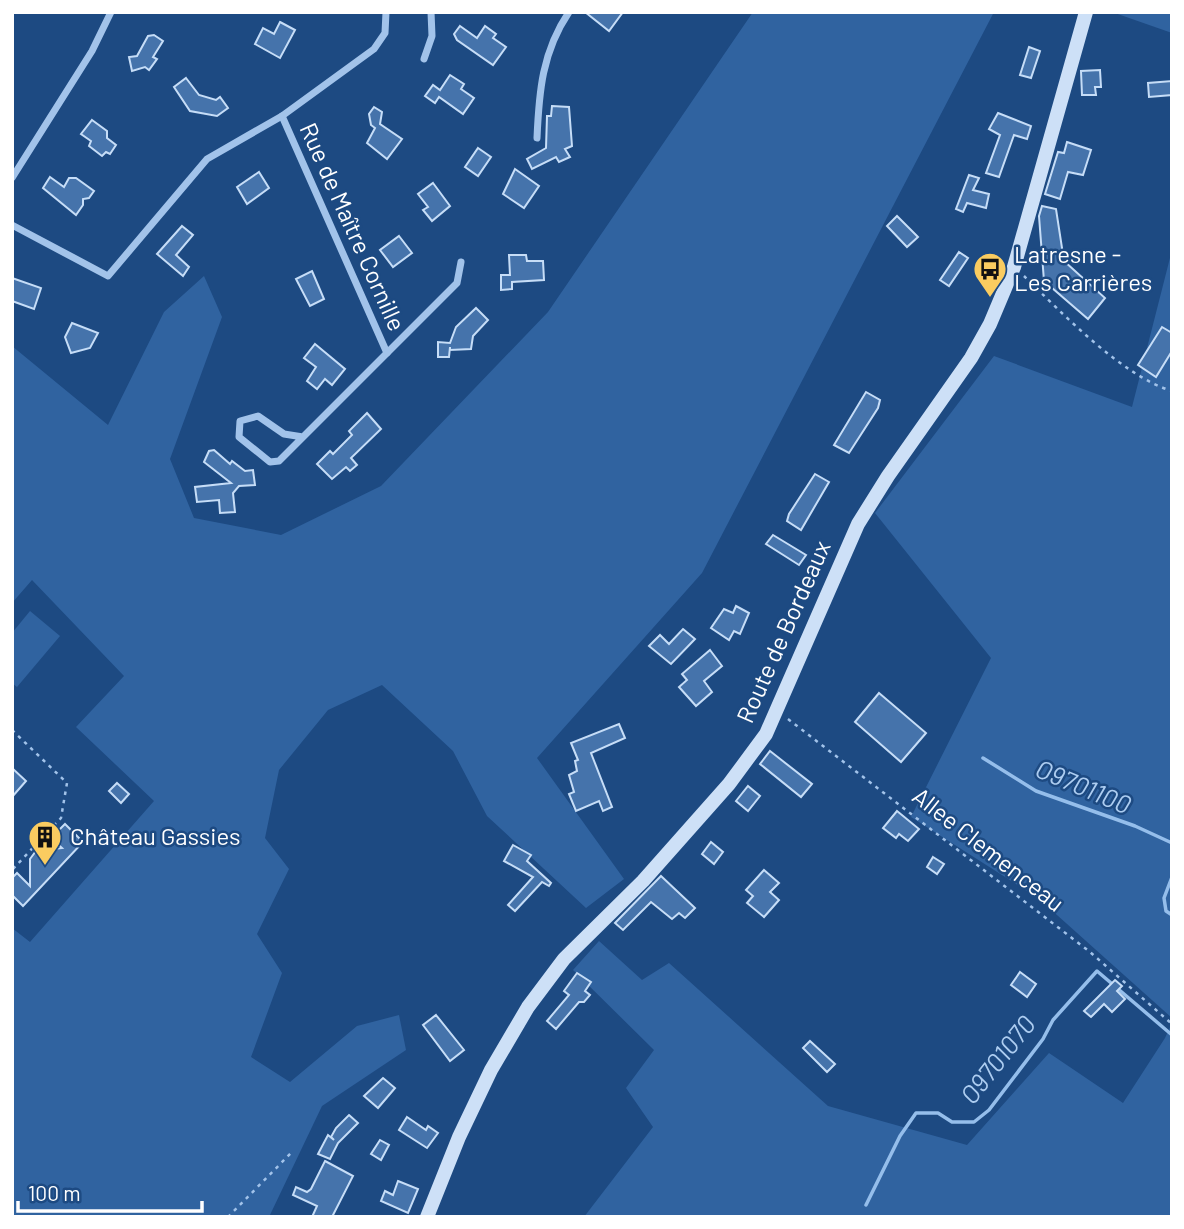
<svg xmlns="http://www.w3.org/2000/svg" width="1184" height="1229" viewBox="0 0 1184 1229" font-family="Barlow,sans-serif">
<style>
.green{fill:#3063a0}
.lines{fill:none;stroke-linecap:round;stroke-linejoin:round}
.stream{stroke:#95beeb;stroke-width:3.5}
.building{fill:#4573ab;stroke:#c6ddf7;stroke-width:2}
.path{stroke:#a2c3ea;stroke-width:2.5;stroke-dasharray:3.5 5;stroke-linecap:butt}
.street{stroke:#a2c3ea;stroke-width:7}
.secondary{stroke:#cde0f7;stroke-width:14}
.labels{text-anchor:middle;stroke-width:5;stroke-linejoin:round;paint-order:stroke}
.street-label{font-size:24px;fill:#fff;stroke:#1d4a82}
.poi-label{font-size:24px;fill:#fff;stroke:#1d4a82;text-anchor:start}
.water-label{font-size:26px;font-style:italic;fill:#adcdf1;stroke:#1d4a82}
</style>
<rect width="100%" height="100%" fill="#1d4a82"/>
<!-- green -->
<g class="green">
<path d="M753,12H994L702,573L537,758L624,879L586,908L487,816L453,751L382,685L328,710L279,770L265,838L289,869L257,934L282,973L251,1057L290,1082L357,1026L399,1015L406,1050L322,1106L269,1217H12V928L30,942L154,801L76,727L124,676L32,580L12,603V346L108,425L164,312L204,276L222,317L170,459L194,518L281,535L381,486L548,312Z"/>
<path d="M1112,12H1172V33Z"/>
<path d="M1172,250V1018L1038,898L911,817L991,658L875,513L994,356L1132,407Z"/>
<path d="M30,611L60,636L17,687L12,683V633Z"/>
<path d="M599,941L642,980L669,963L828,1106L967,1145L1049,1053L1123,1103L1165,1038L1172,1023V1217H584L653,1127L626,1088L654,1050L573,970Z"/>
</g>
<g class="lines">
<!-- stream -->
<g class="stream">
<path d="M983,758L1036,791L1135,826L1172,843"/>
<path d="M1172,877L1164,898L1166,911L1172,915"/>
<path d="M866,1205L900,1136L916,1113H938L952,1122H974L989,1110L1043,1039L1053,1020L1097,971L1172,1035"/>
</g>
</g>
<!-- building -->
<g class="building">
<path d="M585,12H623L609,31Z"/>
<path d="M280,22L295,30L280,58L255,44L263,28L274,34Z"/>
<path d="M460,26L477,38L485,26L496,34L493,38L506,47L493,65L457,40L454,34Z"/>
<path d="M154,35L163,41L153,57L157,59L149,70L145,67L132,71L129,57L137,56L148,36Z"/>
<path d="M1029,47L1040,51L1031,78L1020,75Z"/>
<path d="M1100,70L1101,87H1095L1096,95H1082L1081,71Z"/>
<path d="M450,75L464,84L461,89L474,98L463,114L439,97L435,103L425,96L433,85L440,90Z"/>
<path d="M186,78L199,95L216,100L220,97L228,108L217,116L190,111L174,87Z"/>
<path d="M1172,81V95L1149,97L1148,83Z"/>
<path d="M552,106L569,107L572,146L565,149L570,157L559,162L556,157L532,169L527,159L546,148L547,116H551Z"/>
<path d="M374,107L382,112L380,124L402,139L387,159L367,143L375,128L371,125L369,114Z"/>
<path d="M998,113L1031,126L1027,139L1014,135L999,177L986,173L1000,135L989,129Z"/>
<path d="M92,120L107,131V138L116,145L110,154L106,152L102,156L89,146L91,141L81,134Z"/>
<path d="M1067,142L1091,150L1083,175L1068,172L1060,199L1045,194L1058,152L1064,153Z"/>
<path d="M478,148L491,157L478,176L465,167Z"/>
<path d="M515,169L539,186L524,208L503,194Z"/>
<path d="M259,172L269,188L247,204L237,187Z"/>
<path d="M969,175L979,178L973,190L989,194L986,208L967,203L963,212L956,209Z"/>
<path d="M50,177L64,187L69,178H76L94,191L89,198L83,199V205L76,215L43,188Z"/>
<path d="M433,183L450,206L432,221L423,210L428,207L418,194Z"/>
<path d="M1042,206L1056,209L1064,261L1105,298L1088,319L1044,281L1039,216Z"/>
<path d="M897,216L918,237L907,247L887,226Z"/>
<path d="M182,226L193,235L176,255L189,267L183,276L157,254Z"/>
<path d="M399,236L412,253L393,267L380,250Z"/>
<path d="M959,252L968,258L949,286L940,280Z"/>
<path d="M509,255H526L527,261H543L544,280L512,282V289L501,290V275H510Z"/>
<path d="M312,271L324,299L310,306L296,279Z"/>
<path d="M12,278L41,288L34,309L12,301Z"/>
<path d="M476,308L488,320L473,336L471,349L450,350V347L449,357H438V342L450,343L456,327Z"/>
<path d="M72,323L98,333L90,348L71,353L65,337Z"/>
<path d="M1162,327L1172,333V351L1156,377L1138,365Z"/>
<path d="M315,344L345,369L332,385L325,379L317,389L307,381L316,367L304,358Z"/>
<path d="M866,392L880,400L878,408L849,453L834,445Z"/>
<path d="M367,413L381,429L351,458L357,465L350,471L346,467L332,479L317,464L330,451L333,454L352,435L349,431Z"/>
<path d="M214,450L230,464L232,461L245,471L253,470L255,485L239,486L233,493L235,512L220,513L219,500L197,502L195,487L231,483L204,462L209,451Z"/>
<path d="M815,474L829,482L801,530L787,521L789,514Z"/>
<path d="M773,535L806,555L799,565L766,544Z"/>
<path d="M736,606L749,613L740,634L734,631L729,640L711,628L724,609L733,613Z"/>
<path d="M683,629L695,639L671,664L649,646L660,635L669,644Z"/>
<path d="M710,650L722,666L704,681L712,692L696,706L679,687L687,680L682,674Z"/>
<path d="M879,693L926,733L901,762L855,722Z"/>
<path d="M619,724L625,738L591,753L612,807L603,811L599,801L576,811L569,794L574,792L569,775L577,771L575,761L578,760L571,743Z"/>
<path d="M770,751L812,784L801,797L760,764Z"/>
<path d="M12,768L26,781L12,797Z"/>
<path d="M117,783L129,794L121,803L109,791Z"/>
<path d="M748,786L760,796L748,811L736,801Z"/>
<path d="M897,811L919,829L908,841L899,834L896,838L883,828Z"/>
<path d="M65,824L83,842L23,906L12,895V878L17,873L30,886V859L36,851L62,848L51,838Z"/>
<path d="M711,842L723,852L714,864L702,854Z"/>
<path d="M513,845L531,855L527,861L551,883L549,886L542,882L515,911L508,905L533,877L504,861Z"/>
<path d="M933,857L944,864L937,874L927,867Z"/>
<path d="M764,870L779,883L770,892L779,900L764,917L747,903L753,896L746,890Z"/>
<path d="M661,876L695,908L685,918L679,913L672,919L651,902L623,930L615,923Z"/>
<path d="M1020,972L1036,984L1027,997L1011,985Z"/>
<path d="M577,973L591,982L585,991L590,995L584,1002H579L556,1029L547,1021L569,995L564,991Z"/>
<path d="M1115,980L1122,986L1117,991L1125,999L1112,1012L1104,1004L1091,1017L1084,1011Z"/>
<path d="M436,1015L464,1050L450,1061L423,1025Z"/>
<path d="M810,1041L835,1064L827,1072L803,1048Z"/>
<path d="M383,1078L395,1088L378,1108L364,1096Z"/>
<path d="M349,1115L358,1123L338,1143L330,1159L318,1154L328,1135L334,1140L331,1137L336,1128Z"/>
<path d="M407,1117L426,1130L428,1126L438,1133L427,1148L399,1130Z"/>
<path d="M380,1140L389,1145L381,1160L371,1154Z"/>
<path d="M325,1161L353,1176L332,1217H312L317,1206L293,1195L296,1187L307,1192L311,1189Z"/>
<path d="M398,1181L418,1189L408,1213L381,1201L385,1191L393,1195Z"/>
</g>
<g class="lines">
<!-- path -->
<g class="path">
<path d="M1024,276C1062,313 1122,376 1172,391"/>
<path d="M788,719L1090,952L1172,1024"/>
<path d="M12,730L67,783L61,818L12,870"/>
<path d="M228,1217L292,1152"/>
</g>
<!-- street -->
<g class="street">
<path d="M424,59L432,36L431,12"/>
<path d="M282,116L387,353"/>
<path d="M537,138C539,92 542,52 569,12"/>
<path d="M12,178L92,51L111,12"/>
<path d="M12,225L108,276L207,159L282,116L374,49L385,33L386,12"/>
<path d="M303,437L279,461L270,462L239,437L240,421L258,416L284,434L303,437L457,283L461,262"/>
</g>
<!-- secondary -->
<path class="secondary" d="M427,1217L459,1137L491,1070L528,1007L564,959L643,881L729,784L766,734L858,524L888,476L971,358L990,324L1014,267L1086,12"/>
</g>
<!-- icons -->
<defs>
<symbol id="bus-pin" viewBox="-11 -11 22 30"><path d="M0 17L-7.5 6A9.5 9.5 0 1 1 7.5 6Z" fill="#facc60" stroke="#1d4a82"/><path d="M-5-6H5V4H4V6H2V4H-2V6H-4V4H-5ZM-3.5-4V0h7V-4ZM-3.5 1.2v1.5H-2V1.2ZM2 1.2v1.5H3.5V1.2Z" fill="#111"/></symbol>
<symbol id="building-pin" viewBox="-11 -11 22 30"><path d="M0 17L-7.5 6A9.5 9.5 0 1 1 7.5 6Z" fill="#facc60" stroke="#1d4a82"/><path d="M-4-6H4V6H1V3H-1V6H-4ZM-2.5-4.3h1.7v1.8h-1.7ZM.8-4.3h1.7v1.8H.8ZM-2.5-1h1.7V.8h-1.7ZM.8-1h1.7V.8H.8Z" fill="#111"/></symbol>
</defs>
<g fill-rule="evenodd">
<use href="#bus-pin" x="971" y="250" width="38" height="52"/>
<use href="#building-pin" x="26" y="818" width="38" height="52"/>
</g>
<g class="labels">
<!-- street labels -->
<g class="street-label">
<text transform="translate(352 227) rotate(66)" y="8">Rue de Maître Cornille</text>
<text transform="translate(784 632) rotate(-66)" y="8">Route de Bordeaux</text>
<text transform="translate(988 850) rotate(38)" y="8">Allee Clemenceau</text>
</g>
<!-- poi labels -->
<g class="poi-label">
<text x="1014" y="263">Latresne -<tspan x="1014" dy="28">Les Carrières</tspan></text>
<text x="70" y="845">Château Gassies</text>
</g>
<!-- water labels -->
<g class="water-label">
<text transform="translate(1083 787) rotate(23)" y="9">O9701100</text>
<text transform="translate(998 1060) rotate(-52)" y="9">O9701070</text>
</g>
</g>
<!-- border -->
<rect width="1184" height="1229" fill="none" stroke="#ffffff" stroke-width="28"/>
<!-- scale -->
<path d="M18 1201v10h184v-10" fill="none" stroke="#ffffff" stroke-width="3.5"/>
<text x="28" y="1201" font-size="21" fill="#ffffff" stroke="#1d4a82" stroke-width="5" paint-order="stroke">100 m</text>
</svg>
